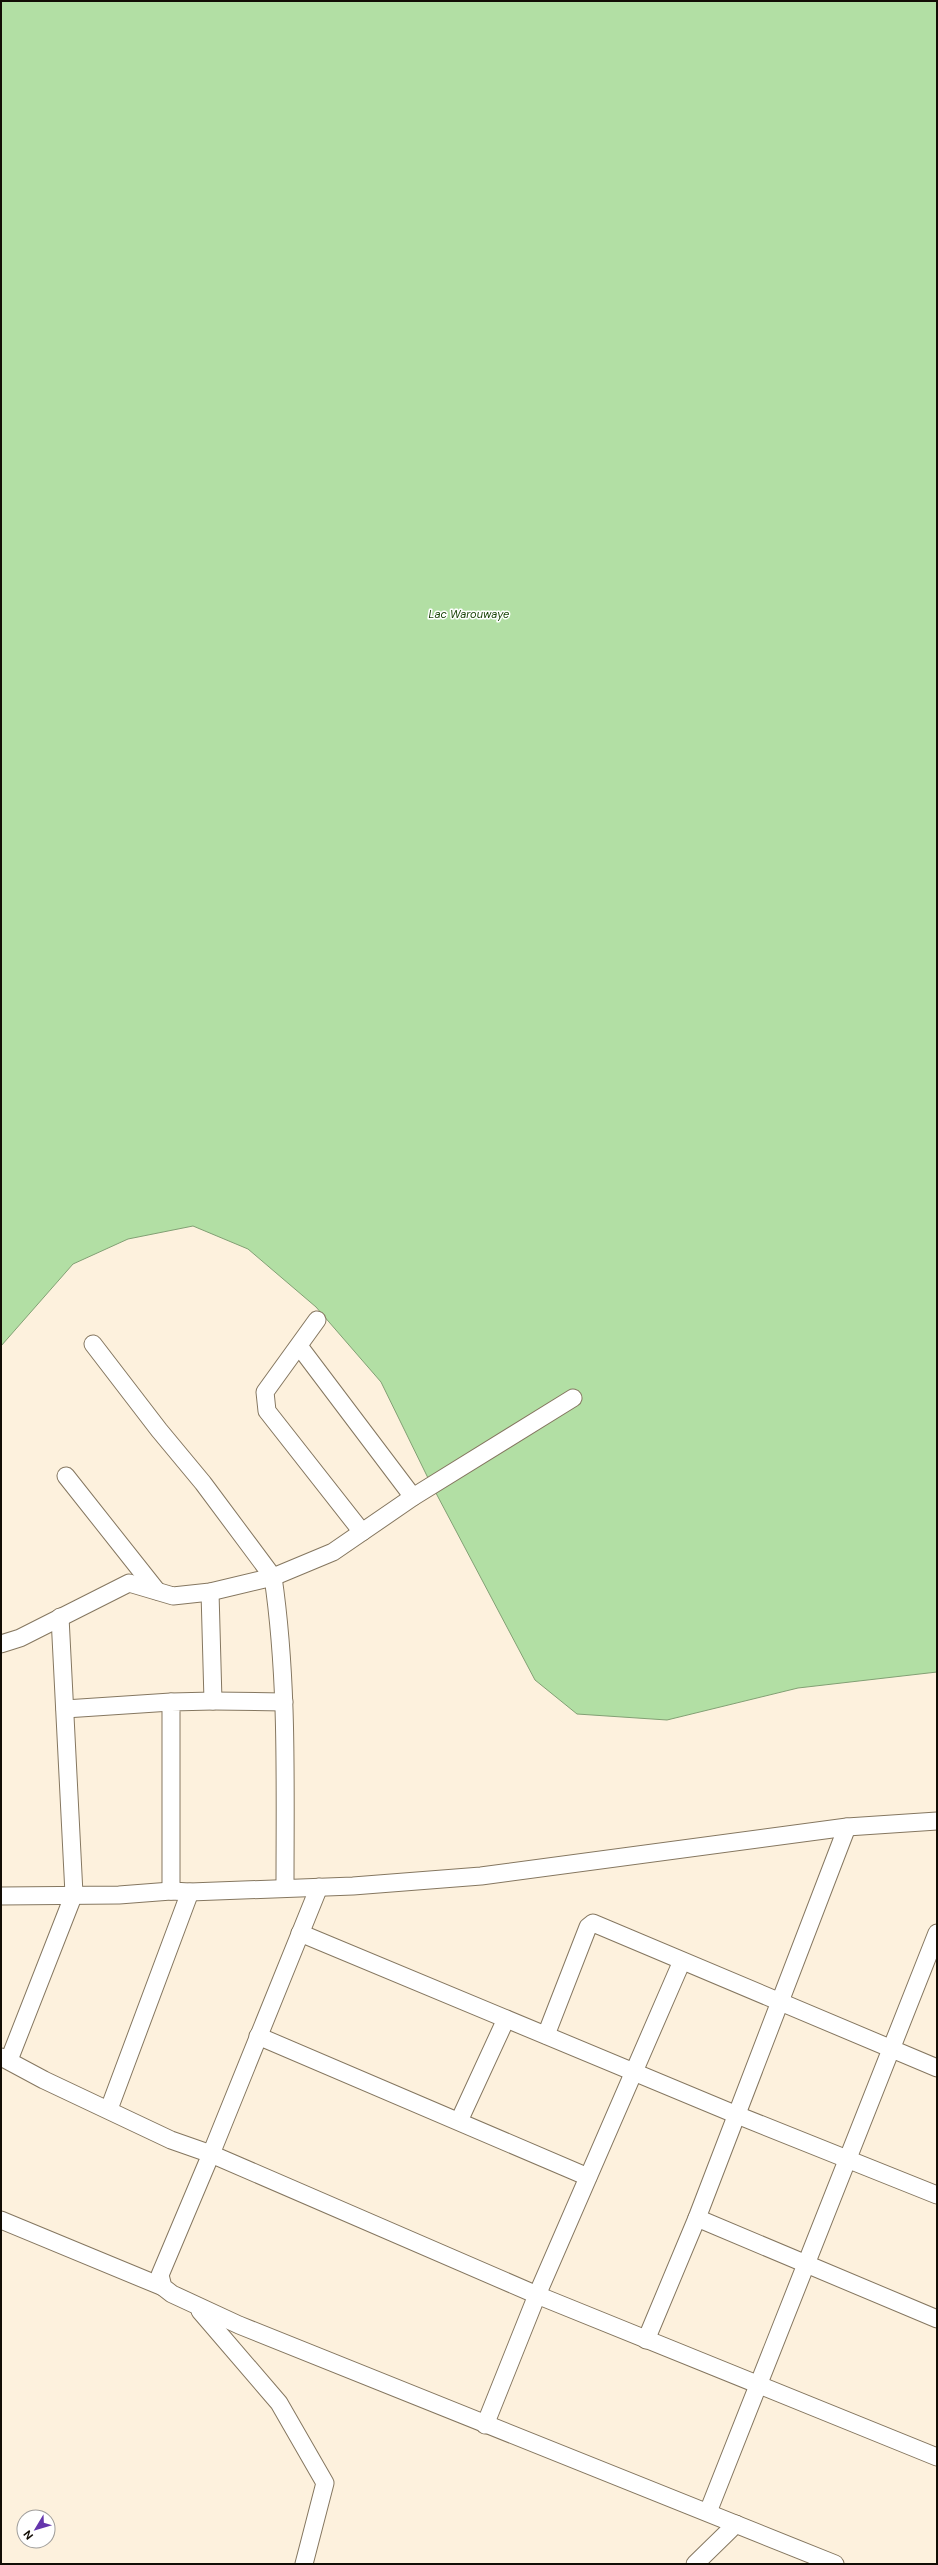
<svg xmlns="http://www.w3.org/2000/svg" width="938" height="2565" viewBox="0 0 938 2565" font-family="'DM Sans',sans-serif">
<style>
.water{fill:#b2dfa4;stroke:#82a074}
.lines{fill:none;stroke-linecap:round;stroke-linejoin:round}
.minor-casing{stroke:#857760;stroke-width:19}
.minor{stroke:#fff;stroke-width:17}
.labels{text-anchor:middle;stroke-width:3;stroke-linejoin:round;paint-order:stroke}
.water-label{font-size:11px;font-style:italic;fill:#194407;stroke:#fff}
</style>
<rect width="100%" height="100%" fill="#fdf1dd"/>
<!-- water -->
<path class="water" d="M1,1H937V1672L798,1688L667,1720L577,1714L535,1680L428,1478L381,1382L316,1307L248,1249L193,1226L128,1239L73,1264L1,1346Z"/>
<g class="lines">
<defs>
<g id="minor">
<path d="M317,1320L265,1392L267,1411L362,1532"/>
<path d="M93,1344L159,1430L203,1483L273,1577L333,1552L413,1497L573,1398"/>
<path d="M299,1346L413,1497"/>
<path d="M66,1476L157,1591"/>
<path d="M1,1644L20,1638L129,1583L173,1596L210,1592L273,1577C288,1680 285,1783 285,1888"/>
<path d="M213,1701L284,1702"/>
<path d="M65,1709L171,1702"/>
<path d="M319,1887L211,2154L537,2295L937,2457"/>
<path d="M171,1891V1702L213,1701L210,1592"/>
<path d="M1,1896L119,1895L171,1891L190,1892L353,1886L481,1876L847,1827L937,1821"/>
<path d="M300,1933L737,2115L937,2195"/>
<path d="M546,2035L588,1927L593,1923L937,2068"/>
<path d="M258,2036L588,2177"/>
<path d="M1,2057L44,2080L171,2140L211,2154L160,2275L163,2287L172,2294L239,2325L835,2564"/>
<path d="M9,2060L74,1894L60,1617"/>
<path d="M109,2109L190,1892"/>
<path d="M459,2121L506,2019"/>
<path d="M697,2218L937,2319"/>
<path d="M1,2220L163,2287"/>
<path d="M200,2311L279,2403L325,2483L304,2564"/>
<path d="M646,2340L697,2218L847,1827"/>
<path d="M485,2425L537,2295L682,1961"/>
<path d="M708,2512L937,1933"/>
<path d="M695,2564L736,2524"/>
</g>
</defs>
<!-- minor casing -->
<use href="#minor" class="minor-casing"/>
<!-- minor -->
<use href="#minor" class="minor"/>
</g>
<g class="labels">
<!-- water labels -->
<g class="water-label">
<text x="469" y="618">Lac Warouwaye</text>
</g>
</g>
<!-- border -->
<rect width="938" height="2565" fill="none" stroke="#120d05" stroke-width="4"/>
<!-- north arrow -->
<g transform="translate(36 2529) rotate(232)"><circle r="19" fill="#ffffff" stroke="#a09e9b"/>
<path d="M0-3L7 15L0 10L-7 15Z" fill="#6435ac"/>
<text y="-6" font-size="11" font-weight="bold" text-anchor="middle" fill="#120d05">N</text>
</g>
</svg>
